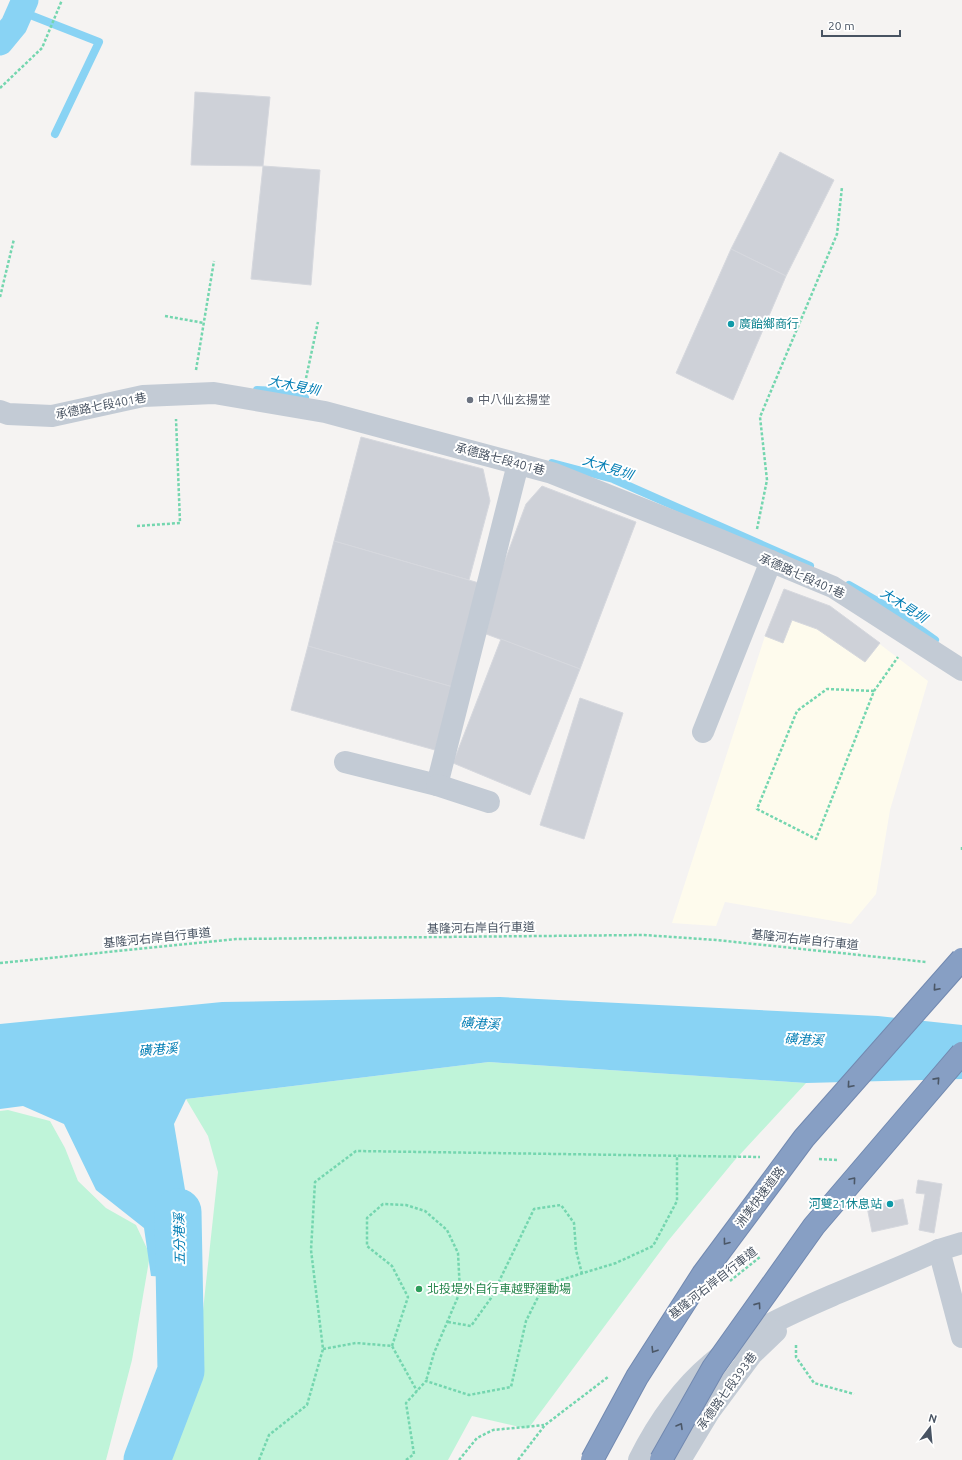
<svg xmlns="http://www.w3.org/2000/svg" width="962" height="1460" viewBox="0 0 962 1460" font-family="Ubuntu,'Noto Sans TC',sans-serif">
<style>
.commercial{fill:#fefbed}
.green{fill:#bff4d9}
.water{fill:#89d3f4}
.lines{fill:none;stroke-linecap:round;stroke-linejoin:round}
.stream{stroke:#89d3f4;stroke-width:8}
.canal{stroke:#89d3f4;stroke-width:27}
.river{stroke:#89d3f4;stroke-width:47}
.building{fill:#ced1d8;stroke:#d6d8de}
.path{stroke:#74d6af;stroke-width:2.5;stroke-dasharray:3 2;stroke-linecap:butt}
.minor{stroke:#c3cbd5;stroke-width:22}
.highway-bridge-casing{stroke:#7289b0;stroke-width:24;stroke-linecap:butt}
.highway-bridge{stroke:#879fc4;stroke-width:22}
.oneway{stroke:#4b5767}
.culture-dot{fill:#0f9aa8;stroke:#fff;stroke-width:1.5}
.worship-dot{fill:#6b7280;stroke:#fff;stroke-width:1.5}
.leisure-dot{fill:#2e9e5b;stroke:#fff;stroke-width:1.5}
.labels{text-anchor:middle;stroke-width:4;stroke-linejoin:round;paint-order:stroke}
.culture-label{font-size:12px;fill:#0d838f;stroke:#fff;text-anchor:start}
.worship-label{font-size:12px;fill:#5b616d;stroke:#fff;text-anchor:start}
.street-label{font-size:12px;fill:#485362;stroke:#fff}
.leisure-label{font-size:12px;fill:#27864d;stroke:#fff;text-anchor:start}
.water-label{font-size:13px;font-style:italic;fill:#017db4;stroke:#fff}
</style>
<rect width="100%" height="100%" fill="#f5f3f2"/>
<!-- commercial -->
<path class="commercial" d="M784,589L830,606L928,681L890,810L876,894L851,924L725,902L716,926L672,923L765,636Z"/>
<!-- green -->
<g class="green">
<path d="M489,1062L806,1083L734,1161L668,1241L528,1429L472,1416L448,1460H167L200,1338L218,1172L208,1136L186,1099Z"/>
<path d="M8,1110L50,1121L65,1148L78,1181L106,1208L136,1225L150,1255L132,1360L106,1460H0V1111Z"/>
</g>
<!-- water -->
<path class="water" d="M500,997L878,1016L962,1025V1079L806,1083L489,1062L186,1099L174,1124L200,1279L151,1276L144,1228L96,1190L64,1124L23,1106L0,1109V1024L222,1002Z"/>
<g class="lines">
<!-- stream -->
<g class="stream">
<path d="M24,0L20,11L99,42L55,134"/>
<path d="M257,390L277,391L305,398"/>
<path d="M552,463L613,479L810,566"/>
<path d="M849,585L893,610L935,640"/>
</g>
<!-- canal -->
<path class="canal" d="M0,42L14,25L25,0"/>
<!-- river -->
<path class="river" d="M147,1460L181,1371L178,1212"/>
</g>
<!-- building -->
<g class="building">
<path d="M195,92L270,97L263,166L191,165Z"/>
<path d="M780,152L834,180L786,276L731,249Z"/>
<path d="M263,166L320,170L311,285L251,279Z"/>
<path d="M731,249L786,276L733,400L676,373Z"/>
<path d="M361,437L483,469L490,501L469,580L334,541Z"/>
<path d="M542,486L636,522L580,669L486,634L501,571L526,504Z"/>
<path d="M334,541L479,583L453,687L308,646Z"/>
<path d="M784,589L830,606L880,643L865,662L817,629L792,620L783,643L765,636Z"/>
<path d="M501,639L580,669L530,795L453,763Z"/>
<path d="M308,646L453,687L435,750L291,710Z"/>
<path d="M580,698L623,713L584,839L540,825Z"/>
<path d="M918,1180L942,1184L934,1233L919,1230L925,1194L916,1193Z"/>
<path d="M903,1199L908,1224L872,1232L867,1207Z"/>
</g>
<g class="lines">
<!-- path -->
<g class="path">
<path d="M0,88L42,48L62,0"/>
<path d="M0,297L14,239"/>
<path d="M165,316L204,323"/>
<path d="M196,370L214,261"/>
<path d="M305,383L318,322"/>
<path d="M137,526L180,523L176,419"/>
<path d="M757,529L767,480L760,417L837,234L842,187"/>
<path d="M874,691L827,689L797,711L757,809L816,839L874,691L898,657"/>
<path d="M962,847V850"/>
<path d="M0,963L236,939L644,935L716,940L926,962"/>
<path d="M819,1159L838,1160"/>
<path d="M730,1281L760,1257"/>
<path d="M448,1322L471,1326L491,1298L534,1209L561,1205L574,1223L576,1250L582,1274"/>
<path d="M796,1345V1357L814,1383L854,1394"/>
<path d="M392,1346L408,1297L392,1266L367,1246V1218L383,1204L406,1205L425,1211L447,1230L458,1253L460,1292L434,1353L426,1381"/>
<path d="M323,1349L356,1343L392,1346L417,1391"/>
<path d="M259,1460L269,1435L307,1405L323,1349L311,1250L315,1182L356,1151L760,1157"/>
<path d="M406,1460L414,1454L406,1403L426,1381L469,1395L511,1387L526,1321L544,1285L616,1263L653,1246L677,1201V1155"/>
<path d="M459,1460L477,1438L493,1430L544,1425"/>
<path d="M518,1460L545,1425L608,1377"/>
</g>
<!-- minor -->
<g class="minor">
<path d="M0,411L8,414L52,416L143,396L214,393L325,412L552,473L720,540L833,587L962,670"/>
<path d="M703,732L771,561"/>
<path d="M345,762L437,785L518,464"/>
<path d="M437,785L489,802"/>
<path d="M939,1250L962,1337"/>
<path d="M639,1460C657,1424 680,1390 711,1364C748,1331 794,1312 838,1293C872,1279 905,1265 939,1250L962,1243"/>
<path d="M680,1460L709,1412L752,1354L776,1331"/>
</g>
<defs>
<g id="highway-bridge">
<path d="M592,1460L637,1377L703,1274L804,1138L962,959"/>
<path d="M661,1460L713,1368L814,1226L962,1053"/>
</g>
</defs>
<!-- highway-bridge casing -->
<use href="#highway-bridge" class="highway-bridge-casing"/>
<!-- highway-bridge -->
<use href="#highway-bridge" class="highway-bridge"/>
</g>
<!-- one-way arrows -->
<defs><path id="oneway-chevron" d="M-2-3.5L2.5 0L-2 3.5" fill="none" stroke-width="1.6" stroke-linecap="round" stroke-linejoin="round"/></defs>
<g class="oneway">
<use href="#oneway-chevron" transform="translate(936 988) rotate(131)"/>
<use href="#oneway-chevron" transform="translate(937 1080) rotate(-48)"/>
<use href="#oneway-chevron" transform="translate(850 1085) rotate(131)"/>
<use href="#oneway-chevron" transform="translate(853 1180) rotate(-50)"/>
<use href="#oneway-chevron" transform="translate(726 1242) rotate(127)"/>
<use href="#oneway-chevron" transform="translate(758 1305) rotate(-55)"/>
<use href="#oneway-chevron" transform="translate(654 1350) rotate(122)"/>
<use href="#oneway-chevron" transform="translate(680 1426) rotate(-60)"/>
</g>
<!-- markers -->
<g class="culture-dot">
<circle cx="731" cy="324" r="4"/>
<circle cx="890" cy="1204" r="4"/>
</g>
<circle class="worship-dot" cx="470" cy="400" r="4"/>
<circle class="leisure-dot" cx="419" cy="1289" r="4"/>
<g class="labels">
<!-- culture labels -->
<g class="culture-label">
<text x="739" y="328">廣飴鄉商行</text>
<text x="882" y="1208" text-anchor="end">河雙21休息站</text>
</g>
<!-- worship labels -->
<g class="worship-label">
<text x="478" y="404">中八仙玄揚堂</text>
</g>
<!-- street labels -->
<g class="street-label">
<text transform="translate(101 406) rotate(-11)" y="4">承德路七段401巷</text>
<text transform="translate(500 459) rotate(15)" y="4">承德路七段401巷</text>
<text transform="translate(802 576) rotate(24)" y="4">承德路七段401巷</text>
<text transform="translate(481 928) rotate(-1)" y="4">基隆河右岸自行車道</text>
<text transform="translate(157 938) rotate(-6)" y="4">基隆河右岸自行車道</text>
<text transform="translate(805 940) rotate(6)" y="4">基隆河右岸自行車道</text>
<text transform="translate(760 1197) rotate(-53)" y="4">洲美快速道路</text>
<text transform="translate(713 1283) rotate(-38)" y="4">基隆河右岸自行車道</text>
<text transform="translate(727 1391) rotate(-54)" y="4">承德路七段393巷</text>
</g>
<!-- leisure labels -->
<g class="leisure-label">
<text x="427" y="1293">北投堤外自行車越野運動場</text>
</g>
<!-- water labels -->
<g class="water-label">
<text transform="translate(294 385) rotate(12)" y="5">大木見圳</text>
<text transform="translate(608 467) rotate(18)" y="5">大木見圳</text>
<text transform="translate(904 605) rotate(33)" y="5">大木見圳</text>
<text transform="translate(480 1023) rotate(3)" y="5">磺港溪</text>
<text transform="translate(804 1039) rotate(3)" y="5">磺港溪</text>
<text transform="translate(158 1049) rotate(-5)" y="5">磺港溪</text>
<text transform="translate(179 1239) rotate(-91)" y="5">五分港溪</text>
</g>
</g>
<!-- north arrow -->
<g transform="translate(930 1428) rotate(16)" stroke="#ffffff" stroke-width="3" paint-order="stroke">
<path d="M0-3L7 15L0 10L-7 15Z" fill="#485362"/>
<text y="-6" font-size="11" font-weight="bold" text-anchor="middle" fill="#485362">N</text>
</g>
<!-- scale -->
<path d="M822 30v6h78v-6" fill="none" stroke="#485362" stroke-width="2"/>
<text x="828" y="30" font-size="12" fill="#485362" stroke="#ffffff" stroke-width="3" paint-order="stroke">20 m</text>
</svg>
